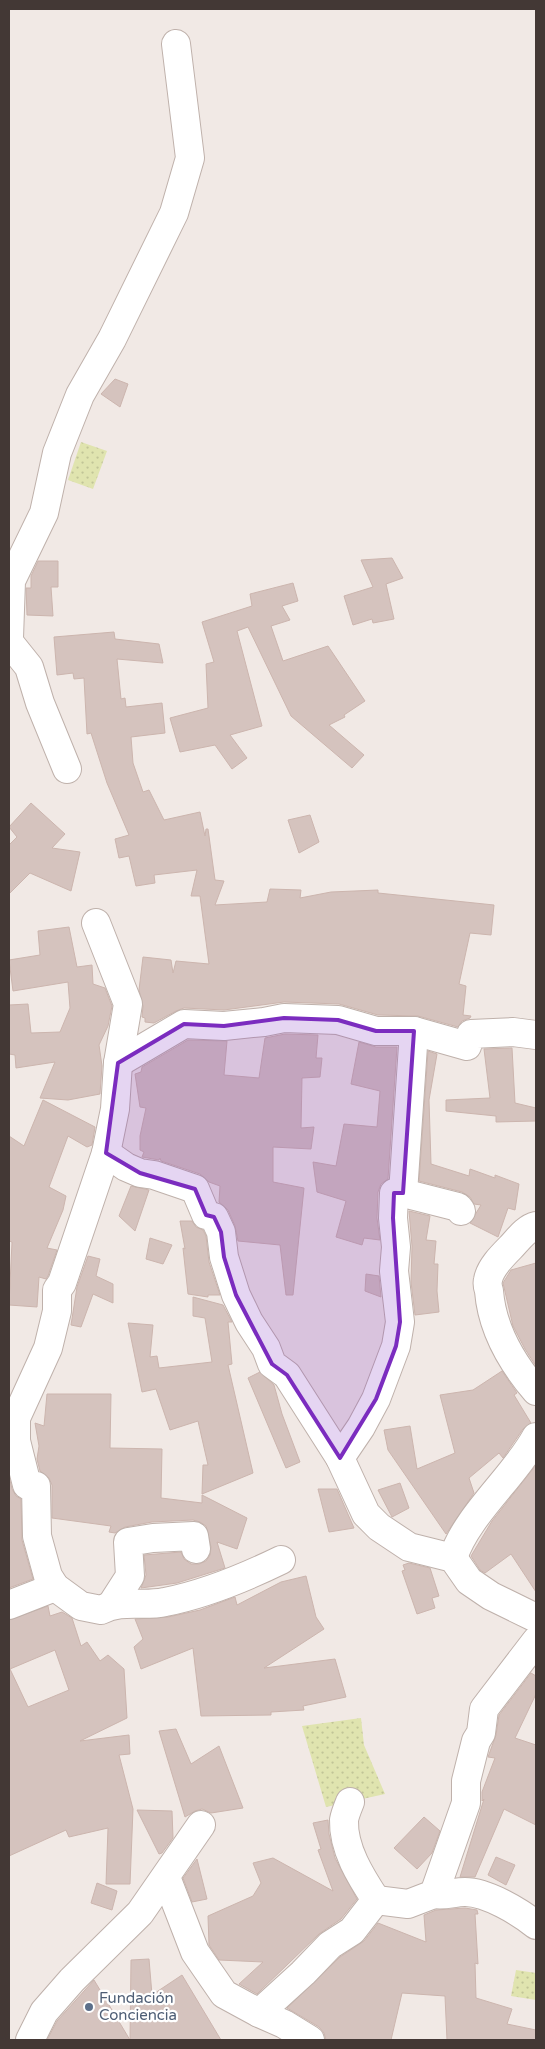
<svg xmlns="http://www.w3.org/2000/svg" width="545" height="2049" viewBox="0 0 545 2049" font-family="'Varela Round',sans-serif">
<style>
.grass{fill:url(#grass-dots)}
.building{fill:#d5c3be;stroke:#ccb5ae;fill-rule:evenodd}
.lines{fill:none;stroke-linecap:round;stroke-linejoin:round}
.minor-casing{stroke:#bfb1ab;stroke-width:30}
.minor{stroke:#fff;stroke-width:28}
.marked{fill:#7b2cbf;fill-opacity:0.2;stroke:#7b2cbf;stroke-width:4;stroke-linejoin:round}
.service-dot{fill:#5c6f8a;stroke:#fff;stroke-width:2}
.labels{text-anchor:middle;stroke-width:4.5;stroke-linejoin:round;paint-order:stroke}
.service-label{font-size:15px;fill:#4e5e75;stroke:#fff;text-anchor:start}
</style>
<defs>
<pattern id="grass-dots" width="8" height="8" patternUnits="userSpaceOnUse" patternTransform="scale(1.25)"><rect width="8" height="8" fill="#e0e4af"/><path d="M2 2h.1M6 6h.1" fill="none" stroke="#c1c497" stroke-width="1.8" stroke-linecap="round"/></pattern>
</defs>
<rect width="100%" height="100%" fill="#f1e9e5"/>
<!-- grass -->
<g class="grass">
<path d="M81,442L107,451L93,489L68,480Z"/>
<path d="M361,1718L364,1745L385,1794L326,1807L302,1726Z"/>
<path d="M516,1970L536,1973V2000L511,1996Z"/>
</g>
<!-- building -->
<g class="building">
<path d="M115,379L128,384L120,407L101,394Z"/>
<path d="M392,558L403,578L386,584L394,619L373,623L372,619L353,625L344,596L373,587L361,560Z"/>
<path d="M38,561H58V587H51L53,616L27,615L26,588H31V576Z"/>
<path d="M293,583L298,601L282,606L290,620L271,626L283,661L328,646L365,701L344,715L345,717L329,725L364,755L352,768L291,716L248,627L237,631L262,726L230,735L247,758L232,769L215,745L180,752L170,718L208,708L206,664L214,662L202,622L252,606L250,594Z"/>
<path d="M114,632L115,639L159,644L163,663L117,659L121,699L125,698L126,707L162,703L165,733L131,737L133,763L143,792L149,790L164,820L200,812L205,836L206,829H208L215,880L224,881L215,905L267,902L270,889L301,890L300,898L331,892L378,890V893L494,905L491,935L470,933L459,984L466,986L463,1015L471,1016L470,1018L462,1021L458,1027L418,1016L378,1015L339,1004L284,1002L224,1010L184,1008L176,1011L154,1023L145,1022V1018L142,1017L143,1006L139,990L143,957L171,960L173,973L176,961L209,964L200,896H191L197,870L154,875L155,883L136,886L129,856L119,858L115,839L129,835L107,783L91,733L87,734L84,678L74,679L73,673L57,675L54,637Z"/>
<path d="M31,803L65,834L52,848L80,852L71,891L30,873L9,894V845L17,837L9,827Z"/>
<path d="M310,815L319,842L299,853L288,820Z"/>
<path d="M69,927L77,967L92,965L93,984L105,988L112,1006L108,1026L99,1045L102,1066L100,1094L68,1100L40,1098L55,1062L16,1068L15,1055L9,1054V1005L28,1004L31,1033L60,1032L70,1008L68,982L13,991L9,960L40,955L38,931Z"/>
<path d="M285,1034L318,1035L316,1058H322L320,1077L302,1078L301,1128L314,1127L311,1149L273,1147V1182L304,1188L293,1295H286L280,1245L238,1241L235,1226L228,1210L219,1202L220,1186L209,1182L200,1174L161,1161L160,1158L159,1160L142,1157L144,1152L140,1150V1136L146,1108L140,1107L135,1074L141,1072L142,1067L188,1040L227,1041L224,1075L259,1078L265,1038Z"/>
<path d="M359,1042L376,1047H397L388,1179L381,1184L378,1192L377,1218L380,1240L364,1238L362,1245L336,1237L346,1201L317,1192L313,1162L336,1166L344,1124L377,1127L380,1091L351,1084Z"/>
<path d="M512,1048L515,1103L536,1108V1121L496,1122V1116L446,1111V1100L490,1098L484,1049Z"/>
<path d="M428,1051L437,1054L429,1100L431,1164L469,1176L470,1169L495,1178V1175L519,1184L515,1210L508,1208L498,1237L470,1223L481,1205L474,1204L470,1197L462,1192L419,1181Z"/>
<path d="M43,1100L95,1127L92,1145L87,1147L68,1136L49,1187L66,1196L63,1210L47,1248L57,1250L48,1276L46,1279L39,1277L37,1307L9,1305L12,1242L9,1241V1136L24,1146Z"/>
<path d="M131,1186L149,1190L135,1231L119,1216Z"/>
<path d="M409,1211L430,1216L426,1240L436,1241L434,1264H438L437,1291L439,1312L415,1315L411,1282L412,1246Z"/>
<path d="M180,1221H192L196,1227L203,1230L206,1236L209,1262L220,1295H208V1297L188,1294L183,1248L185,1249Z"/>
<path d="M150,1238L172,1245L163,1264L146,1259Z"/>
<path d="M88,1256L100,1259L96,1276L113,1284V1303L93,1294L81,1327L71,1325L77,1287Z"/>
<path d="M536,1263V1366L525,1349L513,1326L503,1283L511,1270Z"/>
<path d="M366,1274L379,1276L381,1297L365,1291Z"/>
<path d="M193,1297L223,1305L232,1322H228L232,1364L228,1365L253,1473L202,1494L203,1465H208L198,1421L170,1430L156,1389L142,1392L128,1323L153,1325L150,1357L157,1356L159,1368L212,1362L205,1318L193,1316Z"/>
<path d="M502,1371L517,1393L514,1395L531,1423L523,1429L503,1458L499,1453L469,1478L474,1493L446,1534L388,1450L384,1430L410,1426L417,1469L455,1453L440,1395L473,1390Z"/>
<path d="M260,1372L274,1385L282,1414L300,1462L286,1468L248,1378Z"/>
<path d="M47,1394H111L110,1448L162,1449L161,1498L202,1503V1495L247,1518L237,1549L217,1542L225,1568L177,1583L141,1588L146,1575L144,1555L181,1552L184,1559L191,1564H199L206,1561L210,1555L211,1547L206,1526L200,1522L193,1520L152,1522L125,1527L115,1533L109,1532L111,1526L52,1518V1485L49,1478L40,1471L37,1459L39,1446L35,1423L44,1426Z"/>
<path d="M536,1465V1592L511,1554L485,1573L480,1570L471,1556L492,1521Z"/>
<path d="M9,1476L12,1489L16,1496L21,1499L22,1540L33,1579L9,1588Z"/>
<path d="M400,1483L409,1508L392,1517L378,1490Z"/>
<path d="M318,1489H337L354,1528L329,1532Z"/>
<path d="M409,1563L430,1568L439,1596L432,1598L435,1608L417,1614L402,1571L405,1570L403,1565Z"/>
<path d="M306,1576L316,1617L324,1629L264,1668L335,1659L346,1697L303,1706L304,1710L271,1712V1715L201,1716L193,1648L141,1669L134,1647L143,1639L135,1619L168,1617L200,1610L235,1597L237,1605L281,1582Z"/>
<path d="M48,1606L50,1616L62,1612L72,1618L81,1646L87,1642L100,1661L108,1655L124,1669L127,1718L80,1741L129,1735L130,1754L119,1755L133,1809L130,1884H106L108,1828L69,1837L66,1830L9,1856V1620ZM55,1650L69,1690L28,1707L10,1669Z"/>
<path d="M531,1673L536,1676V1694L515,1738L536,1745V1825L504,1809L475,1877H460L484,1799L482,1801V1792L495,1758L488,1757L496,1735L499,1715Z"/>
<path d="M176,1729L191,1764L219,1746L243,1808L211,1813L202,1809L195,1811L185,1817L159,1731Z"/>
<path d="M137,1810L172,1811L173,1838L162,1853L159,1854Z"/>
<path d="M424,1817L440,1831L432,1853L417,1869L394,1848Z"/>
<path d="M328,1820L329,1834L335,1858L357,1899L341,1919L319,1934L257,1994L239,1984L263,1962L219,1960L209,1945L208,1916L253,1896L261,1883L253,1863L273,1858L333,1891L318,1850L321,1849L313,1823Z"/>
<path d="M496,1857L515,1865L506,1885L488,1875Z"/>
<path d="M197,1859L207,1899L192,1902L183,1878Z"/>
<path d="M97,1883L117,1891L112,1910L91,1903Z"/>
<path d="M465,1908L477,1910L478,1914H475L478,1964L475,1963L476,1998L512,2009L507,2024L536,2030V2040H447L445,1996L402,1993L391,2040H326L324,2033L319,2027L287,2008L340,1957L364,1941L378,1923L426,1942L424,1915L436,1910Z"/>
<path d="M149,1959L152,1995L182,1975L221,2040H130L131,1960Z"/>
<path d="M94,1980L130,2040H47L57,2021Z"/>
</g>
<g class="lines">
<defs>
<g id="minor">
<path d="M9,638L11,581L44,513L57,453L80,395L112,339L174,213L190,158L176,44"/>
<path d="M9,642L29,667L40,703L67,769"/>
<path d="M96,923L128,1004L118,1063L115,1109L106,1153L62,1283L57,1290V1311L48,1348L16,1418V1441L27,1485L36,1486L37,1536L48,1576L55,1587L81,1606L101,1610C122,1599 143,1607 165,1602C206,1594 244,1578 281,1560"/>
<path d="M118,1063L184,1024L224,1026L264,1022L284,1018L338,1020L376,1031H414L467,1046L471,1034L513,1032L536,1035"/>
<path d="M106,1153L126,1167L140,1173L154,1175L195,1189L206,1215L214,1217L221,1232L224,1257L236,1295L249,1322L266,1348L272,1364L287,1375L340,1458L366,1514L379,1527L409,1547L453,1558L469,1581L491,1596L536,1618"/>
<path d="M403,1193L414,1031"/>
<path d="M536,1226C526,1228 517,1241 510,1248C502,1256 490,1268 488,1280C487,1283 488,1288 489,1291C492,1329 512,1363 536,1391"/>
<path d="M340,1458L361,1427L376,1399L396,1346L400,1322L394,1271L396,1247L393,1218L394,1193H403L458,1207L461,1211"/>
<path d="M453,1558C466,1516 515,1476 536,1437"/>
<path d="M112,1604L130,1576L128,1542L153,1538L194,1536L196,1549"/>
<path d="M9,1605L55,1587"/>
<path d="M350,1802C348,1807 345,1814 344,1820C343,1849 361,1877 376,1900"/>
<path d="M166,1877L195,1952L224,1994L259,2013L284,2024L310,2040"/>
<path d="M434,1894C445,1896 454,1892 465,1892C487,1892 520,1912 536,1925"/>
<path d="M376,1900L408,1904L434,1894L466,1803V1781L476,1741L481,1733L484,1709L536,1641"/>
<path d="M259,2013L303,1973L330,1945L352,1931L376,1900"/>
<path d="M30,2040L44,2012L72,1980L140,1913L201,1825"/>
</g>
</defs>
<!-- minor casing -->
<use href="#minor" class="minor-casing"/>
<!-- minor -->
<use href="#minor" class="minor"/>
</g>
<!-- marked area -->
<path class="marked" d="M284,1018L338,1020L376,1031H414L403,1193H394L393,1218L400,1322L396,1346L376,1399L340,1458L287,1375L272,1364L236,1295L224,1257L221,1232L214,1217L206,1215L195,1189L140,1173L106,1153L118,1063L184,1024L224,1026Z"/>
<!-- markers -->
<circle class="service-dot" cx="89" cy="2007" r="5"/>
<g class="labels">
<!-- service labels -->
<g class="service-label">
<text x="99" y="2003">Fundación<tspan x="99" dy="17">Conciencia</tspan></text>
</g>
</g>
<!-- border -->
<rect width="545" height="2049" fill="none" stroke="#433835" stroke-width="20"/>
</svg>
